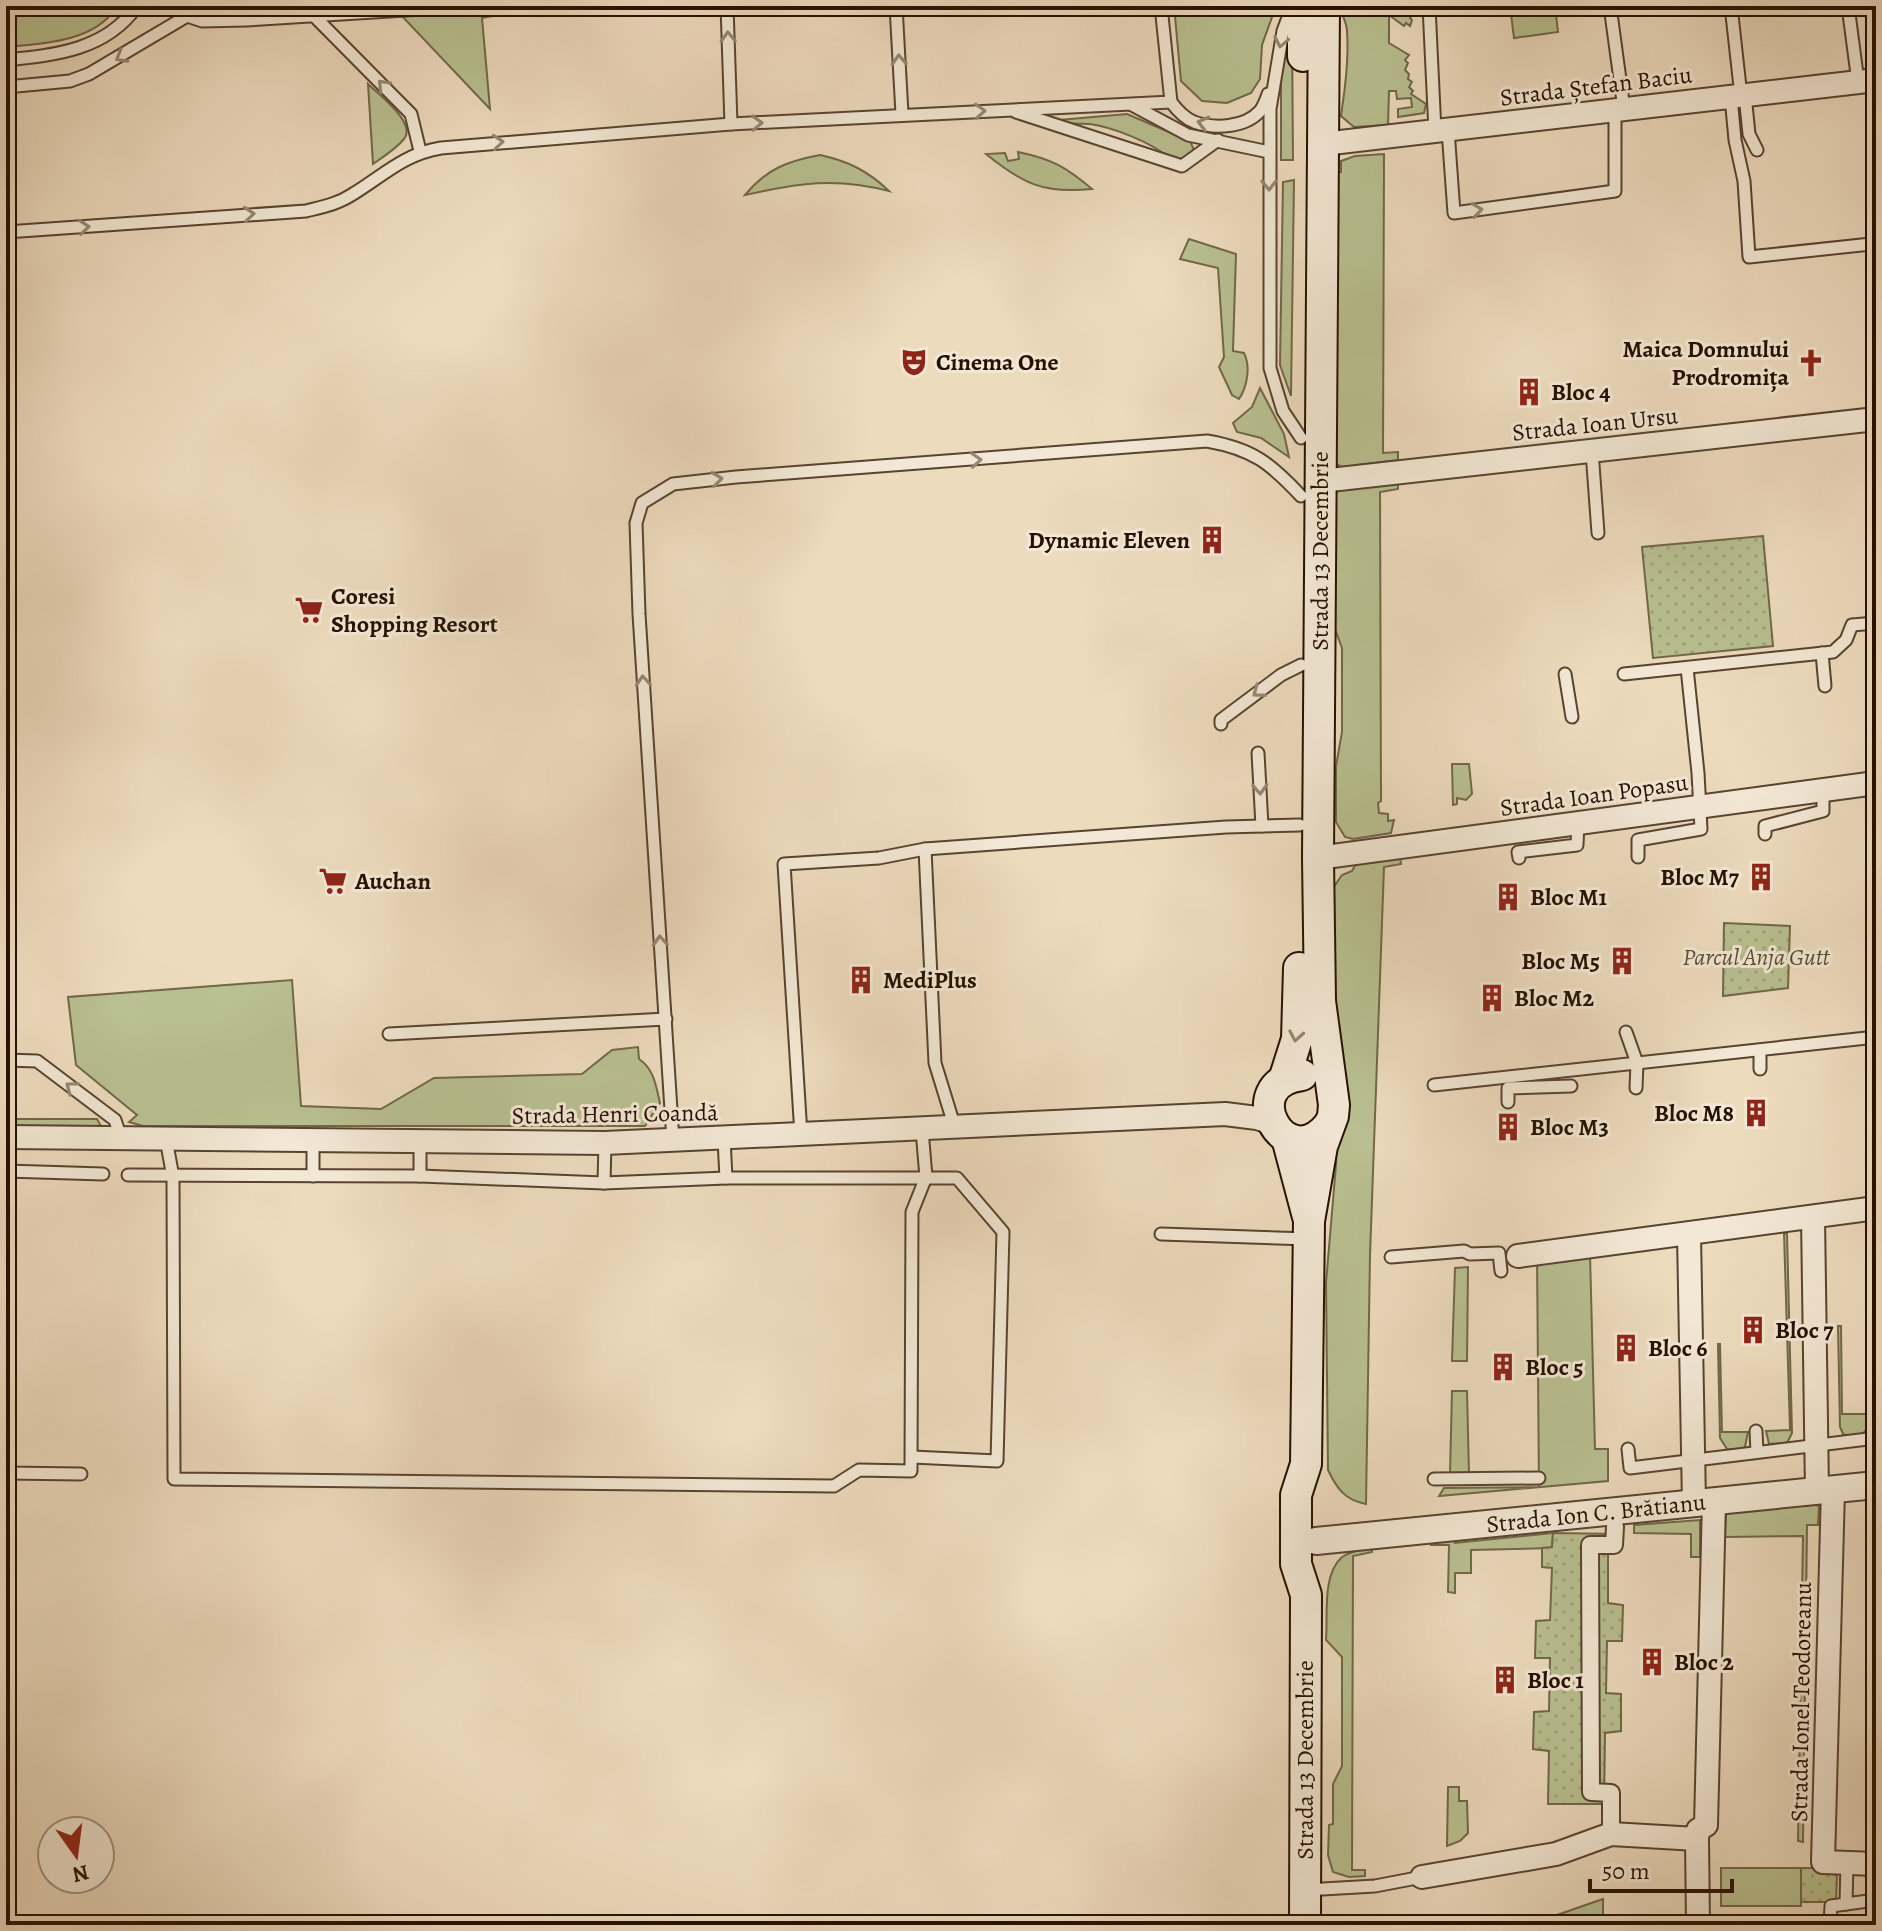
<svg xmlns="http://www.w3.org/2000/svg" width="1882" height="1931" viewBox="0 0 1882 1931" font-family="Alegreya,serif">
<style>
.green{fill:#b9c091;stroke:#706848;stroke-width:2}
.park{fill:url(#park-dots);stroke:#706848;stroke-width:2}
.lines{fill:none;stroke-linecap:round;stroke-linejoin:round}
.service-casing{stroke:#584330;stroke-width:15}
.pedestrian-casing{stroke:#584330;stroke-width:20}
.minor-casing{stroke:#584330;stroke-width:26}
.tertiary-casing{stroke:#584330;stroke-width:30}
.secondary-casing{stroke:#261000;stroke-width:34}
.service{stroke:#f3e8d5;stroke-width:11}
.pedestrian{stroke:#f3e8d5;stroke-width:16}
.minor{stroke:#f3e8d5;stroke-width:22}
.tertiary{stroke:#f3e8d5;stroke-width:26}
.secondary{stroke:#f3e8d5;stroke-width:30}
.oneway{stroke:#978775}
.labels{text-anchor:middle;stroke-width:6;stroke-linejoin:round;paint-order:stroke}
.street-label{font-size:24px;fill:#261000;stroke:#f3e8d5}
.poi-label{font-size:24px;font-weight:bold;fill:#261000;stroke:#f3e8d5;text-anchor:start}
.park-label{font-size:24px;font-style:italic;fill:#594e33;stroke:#f3e8d5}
</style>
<defs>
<pattern id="park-dots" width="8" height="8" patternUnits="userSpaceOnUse" patternTransform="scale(2)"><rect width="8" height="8" fill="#b9c091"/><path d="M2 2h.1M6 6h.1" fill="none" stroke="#9fa47b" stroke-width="1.8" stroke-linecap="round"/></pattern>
</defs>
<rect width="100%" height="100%" fill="#eddbbe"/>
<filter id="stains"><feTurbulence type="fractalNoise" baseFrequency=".0025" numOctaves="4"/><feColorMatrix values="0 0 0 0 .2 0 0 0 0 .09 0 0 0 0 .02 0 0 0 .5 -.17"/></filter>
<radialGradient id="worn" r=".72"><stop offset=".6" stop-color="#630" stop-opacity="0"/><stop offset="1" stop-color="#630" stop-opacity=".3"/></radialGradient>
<!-- green -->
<g class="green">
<path d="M6,6H117C96,42 42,44 6,47Z"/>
<path d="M1174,6H1276L1262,45L1260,79L1251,93L1227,103L1202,101L1181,81Z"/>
<path d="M1341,6H1411L1410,9L1413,11L1410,18L1412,20L1410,26L1406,23L1404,26L1389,15V43L1409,55L1405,60L1408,63L1405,70L1409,74L1408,79L1412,82L1409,87L1413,91L1411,94L1426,104L1424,113L1398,117V109L1412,107L1411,98L1397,99L1396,91H1389L1388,125L1354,127L1341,116C1345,88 1349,59 1347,31C1347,22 1341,16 1341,6Z"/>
<path d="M1510,6H1555L1558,32L1514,38Z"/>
<path d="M497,7L498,15L482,18L490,109L398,12Z"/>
<path d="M1292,28L1293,160H1281V59Z"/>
<path d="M368,84C379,95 417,123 404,139C396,149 383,157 373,164Z"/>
<path d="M1127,114L1190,141L1194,150L1184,158L1170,159C1154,143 1112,127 1090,124C1079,123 1068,125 1059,120Z"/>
<path d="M1018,152C1052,159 1066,167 1092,189C1044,194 1023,184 986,154L1005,153L1008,161L1019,159Z"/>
<path d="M1384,154L1383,453L1398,452V460L1342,467L1335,463L1337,173L1341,172V161L1355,156Z"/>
<path d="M820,155C848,161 868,171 889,191C835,177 799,183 745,195C766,169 788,161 820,155Z"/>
<path d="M1294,180L1291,396L1280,365L1283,182Z"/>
<path d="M1189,239L1236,254L1233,351L1244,353C1251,367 1247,387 1239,399L1232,395L1219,367L1224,357L1218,268L1180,259Z"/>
<path d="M1260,388L1284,434L1289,457L1261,438L1237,432L1233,423L1252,407Z"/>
<path d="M1398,482V489L1380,492L1381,801L1378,803L1379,813L1388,814V821L1394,820L1391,833L1353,839L1345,837L1336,822V766L1342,732V648L1329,613L1334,494L1342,489Z"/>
<path d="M1452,764H1469L1472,794L1466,800L1457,798V804L1453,805Z"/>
<path d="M1400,856L1401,864L1384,867L1370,1255L1366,1504C1345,1500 1337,1489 1328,1470L1326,1283L1336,1165L1338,1074L1333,1019L1331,891L1342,875L1352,871L1356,864Z"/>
<path d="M6,956H13L16,1038H6Z"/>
<path d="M292,980L301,1106L381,1109L434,1078L582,1074L612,1050L638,1047L639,1059C654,1069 656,1086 660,1103L645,1126H143L129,1122L137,1115L76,1065L68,997Z"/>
<path d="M6,1119H97L102,1128H6Z"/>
<path d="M1784,1233L1787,1234L1792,1433L1787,1443L1769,1444L1766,1431L1790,1430Z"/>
<path d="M1590,1254L1595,1449H1608V1481L1439,1496L1444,1488L1539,1487L1537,1255Z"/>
<path d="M1468,1267L1467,1361H1452L1455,1268Z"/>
<path d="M1838,1326H1841L1842,1414H1870C1870,1431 1861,1442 1843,1434L1840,1427Z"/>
<path d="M1718,1344H1720L1722,1432H1748L1745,1447L1737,1451L1727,1449L1720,1438Z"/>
<path d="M1452,1391H1467L1469,1474H1450Z"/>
<path d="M1810,1503L1819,1506L1818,1525H1807L1803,1842L1798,1841L1803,1536L1725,1537L1726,1513Z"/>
<path d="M1700,1520V1557H1691V1534L1634,1533V1525Z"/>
<path d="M1553,1533L1552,1548L1471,1550V1573H1455V1593L1448,1592L1449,1545H1431V1542L1454,1539L1455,1543Z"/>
<path d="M1372,1548V1552L1353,1556L1352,1870H1365V1876L1349,1877L1333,1872L1328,1855L1329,1825L1333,1824V1784L1342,1766V1657L1326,1640C1328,1616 1322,1576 1341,1558C1349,1551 1362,1550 1372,1548Z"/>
<path d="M1448,1787H1459V1801H1467L1468,1833L1460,1841L1447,1846Z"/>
<rect x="1721" y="1868" width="80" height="38"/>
<path d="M1603,1899V1925H1531V1924Z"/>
</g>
<!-- park -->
<g class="park">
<path d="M1763,536L1773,646L1653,658L1642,547Z"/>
<path d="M1724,923L1790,926L1788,988L1723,996Z"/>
<path d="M1553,1533L1618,1534V1553H1608V1603L1623,1605L1622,1641H1607L1606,1693L1621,1694V1731L1605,1733L1604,1804H1548L1549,1751L1533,1749L1534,1712L1549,1711L1550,1658H1535L1536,1621L1550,1620L1552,1568L1542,1567V1548L1552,1547Z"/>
<path d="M1801,1868H1832L1837,1877L1836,1902H1801Z"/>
</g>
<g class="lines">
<defs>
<g id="service">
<path d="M175,6L187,16L202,21L246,20L470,6"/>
<path d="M727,6L731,124"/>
<path d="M896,6L902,114"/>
<path d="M1429,6L1435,132"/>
<path d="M1610,6L1624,109"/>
<path d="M1731,6L1741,96"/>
<path d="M1848,6L1858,82"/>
<path d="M1292,7L1283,31L1270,109V368L1283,411L1301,438"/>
<path d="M313,15L411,114L420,151"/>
<path d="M6,60C56,55 106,50 137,6"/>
<path d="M6,87L70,81L89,74L187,16"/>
<path d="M1745,95L1749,134L1757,150"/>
<path d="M1731,97L1735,140L1744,181L1749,257L1871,244"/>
<path d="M1171,102C1177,110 1184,118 1194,122C1214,129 1245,128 1260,111C1263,107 1266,100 1268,94"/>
<path d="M1132,105L1188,135L1269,152"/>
<path d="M1016,112L1182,166L1218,140"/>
<path d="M1448,130L1454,213L1615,191V110"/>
<path d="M6,232L306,211C322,207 338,204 353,194C384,175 404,154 441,148L731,124L1171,102L1161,6"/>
<path d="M1592,451L1598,533"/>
<path d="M1822,653L1825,686"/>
<path d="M1565,674L1572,717"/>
<path d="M1624,674L1833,652L1846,640L1852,625L1876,623"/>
<path d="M1221,724V720L1281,675L1301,665"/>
<path d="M1258,753L1262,826"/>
<path d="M1765,834V826L1823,811V790"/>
<path d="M925,849L935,1063L955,1128"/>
<path d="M1638,857V840L1701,829L1698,773L1687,668"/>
<path d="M1519,858L1518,852L1577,845L1578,823"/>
<path d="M1626,1032L1637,1063L1636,1088"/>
<path d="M389,1034L666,1019"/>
<path d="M6,1060L37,1061L115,1120L121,1138"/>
<path d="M1760,1069V1050"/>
<path d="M1434,1085L1876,1037"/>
<path d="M1508,1102V1088L1571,1086"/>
<path d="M801,1135L784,864L879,858L925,849L1226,827L1300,825"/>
<path d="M166,1139L173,1177L174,1479L834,1486L859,1470L911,1471L912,1212L926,1177L922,1130"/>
<path d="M313,1139V1176"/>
<path d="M724,1139L726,1178"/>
<path d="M673,1141L639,614L636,523L642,503L673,484L736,477L1207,441C1253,449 1270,463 1301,496"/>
<path d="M6,1171L103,1174"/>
<path d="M128,1175L420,1176L604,1183L726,1178H957L1003,1232L997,1461L912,1457"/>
<path d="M420,1176V1140"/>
<path d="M604,1183L605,1143"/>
<path d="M1161,1234L1308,1239"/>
<path d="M1391,1257L1464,1251L1470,1254L1499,1253L1501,1271"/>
<path d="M1756,1431L1757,1452"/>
<path d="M1628,1449L1630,1468L1876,1438"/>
<path d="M6,1473L81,1474"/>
<path d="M1434,1479L1539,1478"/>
<path d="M1305,1890L1375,1886L1422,1877"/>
<path d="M1846,1904L1876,1900"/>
<path d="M1830,1925L1831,1906L1846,1904L1847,1863"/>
</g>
<path id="pedestrian" d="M1611,1834V1793L1591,1792L1590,1545H1614L1615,1527"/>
<g id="minor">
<path d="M1323,144L1876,80"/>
<path d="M1321,481L1876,419"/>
<path d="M1318,858L1876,783"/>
<path d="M6,1137L605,1143L1225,1114L1257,1118L1272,1123"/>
<path d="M1813,1217L1817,1491"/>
<path d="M1689,1235L1694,1503"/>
<path d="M1518,1256L1876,1208"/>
<path d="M1833,1489L1823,1862L1876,1864"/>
<path d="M1422,1877L1556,1854L1611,1834L1697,1839"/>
<path d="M1698,1925L1697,1839L1698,1830L1706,1825L1714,1501"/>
</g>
<path id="tertiary" d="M1316,1541L1876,1485"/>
<g id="secondary">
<path d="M1303,6V56"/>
<path d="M1302,1075C1234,1083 1285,1179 1329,1125"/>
<path d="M1284,1080L1297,1039L1299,968"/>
<path d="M1287,1138L1308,1217"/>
<path d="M1305,1925L1306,1595L1296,1564V1495L1306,1464L1309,1221L1322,1146L1333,1116L1334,1105L1320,1001L1318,858L1324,6"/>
</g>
</defs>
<!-- service casing -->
<use href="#service" class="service-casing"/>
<!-- pedestrian casing -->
<use href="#pedestrian" class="pedestrian-casing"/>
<!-- minor casing -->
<use href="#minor" class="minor-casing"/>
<!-- tertiary casing -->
<use href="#tertiary" class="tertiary-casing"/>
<!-- secondary casing -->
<use href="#secondary" class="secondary-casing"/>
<!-- service -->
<use href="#service" class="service"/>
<!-- pedestrian -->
<use href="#pedestrian" class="pedestrian"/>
<!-- minor -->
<use href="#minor" class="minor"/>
<!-- tertiary -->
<use href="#tertiary" class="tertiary"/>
<!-- secondary -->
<use href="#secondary" class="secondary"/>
</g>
<!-- one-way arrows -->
<defs><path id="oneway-chevron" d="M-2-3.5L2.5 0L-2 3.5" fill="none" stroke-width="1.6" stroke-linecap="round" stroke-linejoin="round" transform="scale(2)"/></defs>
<g class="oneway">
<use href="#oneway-chevron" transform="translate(728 37) rotate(-92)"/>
<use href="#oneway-chevron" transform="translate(1281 42) rotate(101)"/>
<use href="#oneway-chevron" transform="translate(121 57) rotate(150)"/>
<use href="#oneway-chevron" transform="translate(899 60) rotate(-93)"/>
<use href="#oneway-chevron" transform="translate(383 85) rotate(-134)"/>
<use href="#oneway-chevron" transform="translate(980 111) rotate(-3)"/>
<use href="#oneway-chevron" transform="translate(757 123) rotate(-2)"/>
<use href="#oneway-chevron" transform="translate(1203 123) rotate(-166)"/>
<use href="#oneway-chevron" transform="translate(498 142) rotate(-5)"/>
<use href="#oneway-chevron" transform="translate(1269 185) rotate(89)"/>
<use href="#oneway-chevron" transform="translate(1477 210) rotate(-8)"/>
<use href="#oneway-chevron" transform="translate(249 214) rotate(-5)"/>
<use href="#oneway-chevron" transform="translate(84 227) rotate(-5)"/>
<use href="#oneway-chevron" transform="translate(976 460) rotate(-4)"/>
<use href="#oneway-chevron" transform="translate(717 479) rotate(-7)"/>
<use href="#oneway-chevron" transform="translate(643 681) rotate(-94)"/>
<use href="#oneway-chevron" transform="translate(1258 692) rotate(144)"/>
<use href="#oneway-chevron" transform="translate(1260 789) rotate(87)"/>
<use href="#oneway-chevron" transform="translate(660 941) rotate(-94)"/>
<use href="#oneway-chevron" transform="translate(1296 1036) rotate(100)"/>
<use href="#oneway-chevron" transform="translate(71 1087) rotate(-143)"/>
</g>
<!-- icons -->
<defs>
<symbol id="theatre-bare" viewBox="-9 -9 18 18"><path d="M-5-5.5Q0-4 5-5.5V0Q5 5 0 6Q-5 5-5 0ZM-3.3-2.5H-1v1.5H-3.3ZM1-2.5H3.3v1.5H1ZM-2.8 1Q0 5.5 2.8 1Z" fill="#8f2418" stroke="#f3e8d5" stroke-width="2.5" paint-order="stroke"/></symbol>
<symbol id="church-bare" viewBox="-9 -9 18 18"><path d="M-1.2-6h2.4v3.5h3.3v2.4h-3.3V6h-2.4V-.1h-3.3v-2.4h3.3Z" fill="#8f2418" stroke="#f3e8d5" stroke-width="2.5" paint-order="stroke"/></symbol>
<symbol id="building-bare" viewBox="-9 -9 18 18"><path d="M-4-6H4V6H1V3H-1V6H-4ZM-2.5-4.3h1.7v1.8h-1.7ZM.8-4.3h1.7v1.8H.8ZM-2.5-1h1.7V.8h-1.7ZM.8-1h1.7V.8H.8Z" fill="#8f2418" stroke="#f3e8d5" stroke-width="2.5" paint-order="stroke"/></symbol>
<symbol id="supermarket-bare" viewBox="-9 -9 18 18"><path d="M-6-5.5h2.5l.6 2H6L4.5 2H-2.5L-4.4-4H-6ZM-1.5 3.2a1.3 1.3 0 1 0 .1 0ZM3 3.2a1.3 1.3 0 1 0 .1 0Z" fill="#8f2418" stroke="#f3e8d5" stroke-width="2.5" paint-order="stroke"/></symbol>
</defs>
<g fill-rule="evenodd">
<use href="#theatre-bare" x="894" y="342" width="40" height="40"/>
<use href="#church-bare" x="1791" y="343" width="40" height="40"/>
<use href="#building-bare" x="1509" y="372" width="40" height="40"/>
<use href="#building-bare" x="1192" y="520" width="40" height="40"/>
<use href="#supermarket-bare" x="289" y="590" width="40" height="40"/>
<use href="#building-bare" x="1741" y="857" width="40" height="40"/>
<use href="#supermarket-bare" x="313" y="861" width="40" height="40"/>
<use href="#building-bare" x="1488" y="877" width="40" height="40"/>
<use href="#building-bare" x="1602" y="941" width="40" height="40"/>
<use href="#building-bare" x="841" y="960" width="40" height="40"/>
<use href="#building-bare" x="1472" y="978" width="40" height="40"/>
<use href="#building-bare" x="1736" y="1093" width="40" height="40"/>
<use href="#building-bare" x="1488" y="1107" width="40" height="40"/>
<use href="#building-bare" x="1733" y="1310" width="40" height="40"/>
<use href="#building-bare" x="1606" y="1328" width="40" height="40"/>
<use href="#building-bare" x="1483" y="1347" width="40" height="40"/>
<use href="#building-bare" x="1632" y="1642" width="40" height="40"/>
<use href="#building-bare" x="1485" y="1660" width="40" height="40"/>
</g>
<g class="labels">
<!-- street labels -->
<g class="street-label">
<text transform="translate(1596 86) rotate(-7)" y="8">Strada Ștefan Baciu</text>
<text transform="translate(1595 424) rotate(-6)" y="8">Strada Ioan Ursu</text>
<text transform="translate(1320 551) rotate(-90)" y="8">Strada 13 Decembrie</text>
<text transform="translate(1594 795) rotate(-8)" y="8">Strada Ioan Popasu</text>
<text transform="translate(615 1114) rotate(-1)" y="8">Strada Henri Coandă</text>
<text transform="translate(1596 1513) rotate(-6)" y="8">Strada Ion C. Brătianu</text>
<text transform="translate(1801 1702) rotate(-89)" y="8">Strada Ionel Teodoreanu</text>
<text transform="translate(1305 1760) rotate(-90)" y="8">Strada 13 Decembrie</text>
</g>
<!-- poi labels -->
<g class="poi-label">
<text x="1789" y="357" text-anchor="end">Maica Domnului<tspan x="1789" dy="28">Prodromița</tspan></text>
<text x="936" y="370">Cinema One</text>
<text x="1551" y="400">Bloc 4</text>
<text x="1190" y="548" text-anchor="end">Dynamic Eleven</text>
<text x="331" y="604">Coresi<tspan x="331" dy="28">Shopping Resort</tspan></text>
<text x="1739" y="885" text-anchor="end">Bloc M7</text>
<text x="355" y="889">Auchan</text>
<text x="1530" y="905">Bloc M1</text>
<text x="1600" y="969" text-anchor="end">Bloc M5</text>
<text x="883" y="988">MediPlus</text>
<text x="1514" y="1006">Bloc M2</text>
<text x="1734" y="1121" text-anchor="end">Bloc M8</text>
<text x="1530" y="1135">Bloc M3</text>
<text x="1775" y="1338">Bloc 7</text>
<text x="1648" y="1356">Bloc 6</text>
<text x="1525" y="1375">Bloc 5</text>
<text x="1674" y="1670">Bloc 2</text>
<text x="1527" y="1688">Bloc 1</text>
</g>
<!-- park labels -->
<g class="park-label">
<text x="1756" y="965">Parcul Anja Gutt</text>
</g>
</g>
<!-- margin -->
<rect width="1882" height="1931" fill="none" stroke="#eddbbe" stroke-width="32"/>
<rect x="8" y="8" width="1866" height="1915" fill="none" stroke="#261000" stroke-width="4"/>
<rect x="16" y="16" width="1850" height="1899" fill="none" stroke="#261000" stroke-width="2"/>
<!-- north arrow -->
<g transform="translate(76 1855) rotate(166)"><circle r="38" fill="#f3e8d5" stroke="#a19280" stroke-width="2"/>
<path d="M0-6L14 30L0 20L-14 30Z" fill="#8f2418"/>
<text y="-12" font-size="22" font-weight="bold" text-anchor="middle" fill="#261000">N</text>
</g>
<!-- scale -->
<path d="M1590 1879v12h142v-12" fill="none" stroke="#261000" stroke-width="4"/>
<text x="1602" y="1879" font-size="24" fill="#261000" stroke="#f3e8d5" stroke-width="6" paint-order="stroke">50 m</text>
<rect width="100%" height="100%" filter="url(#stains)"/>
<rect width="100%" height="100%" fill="url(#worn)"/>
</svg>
